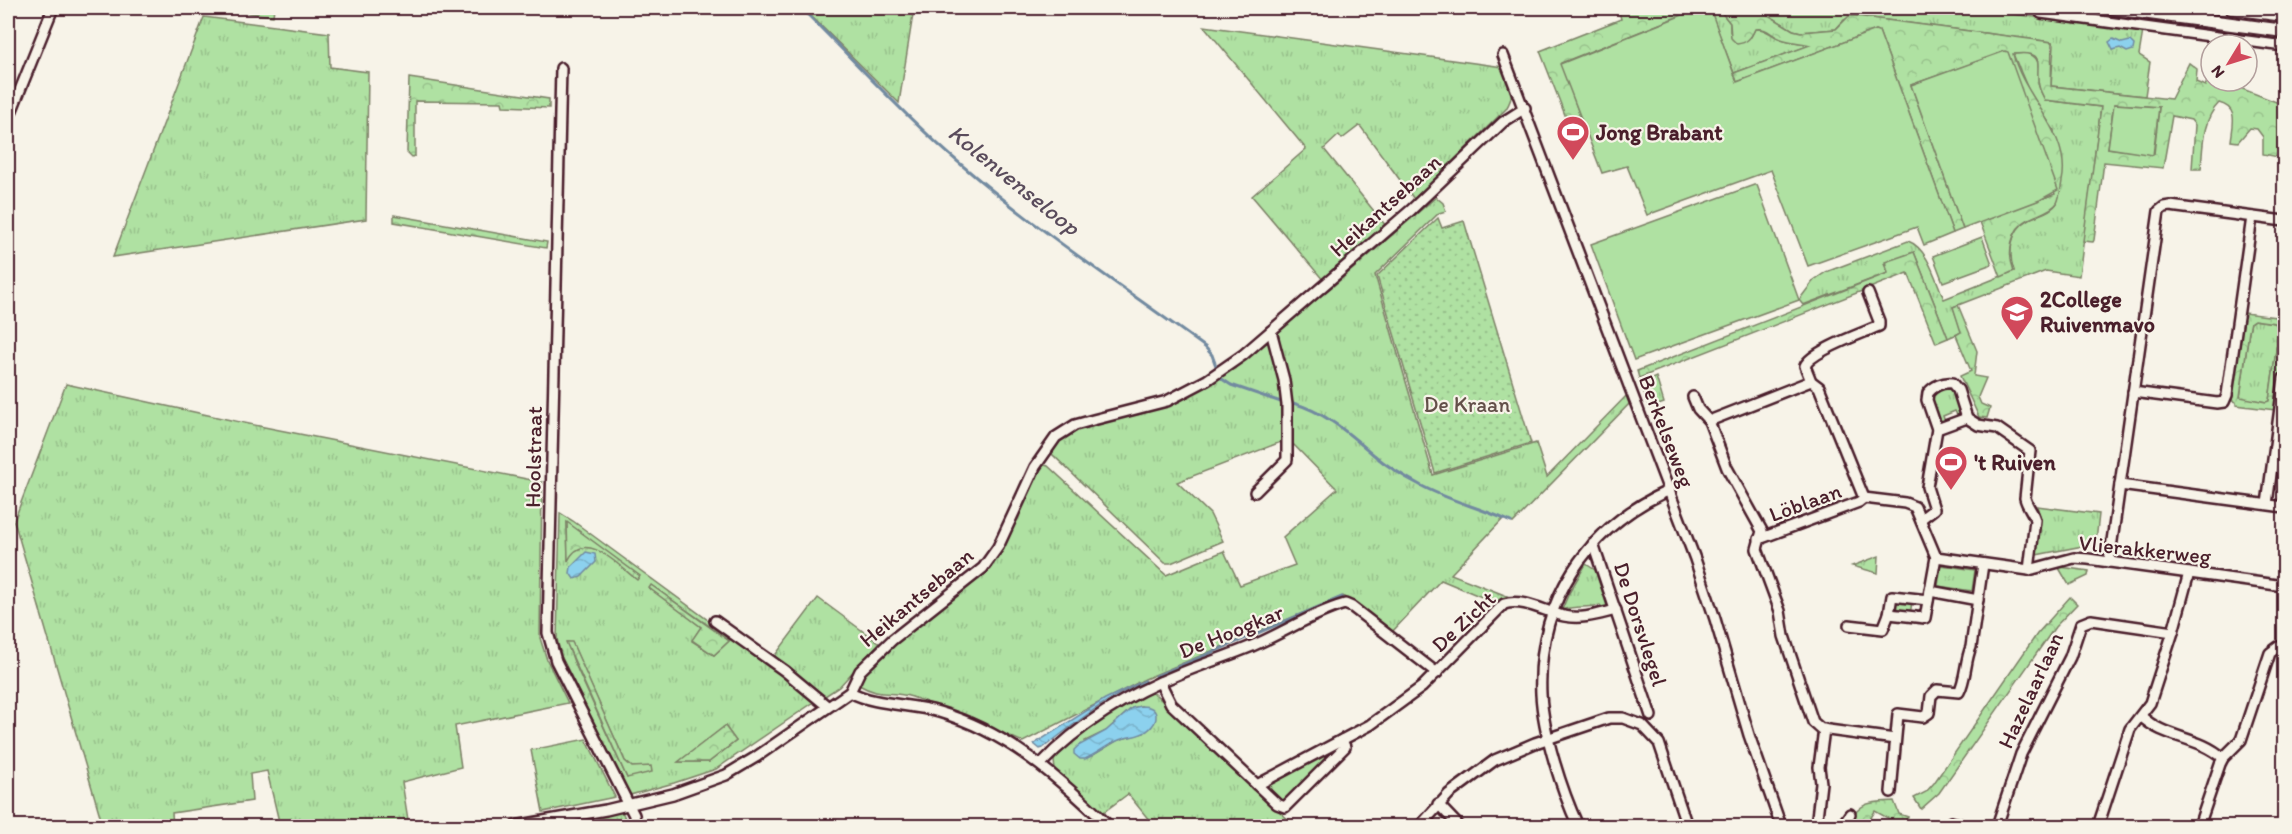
<svg xmlns="http://www.w3.org/2000/svg" width="2292" height="834" viewBox="0 0 2292 834" font-family="Itim,sans-serif">
<style>
.grass{fill:url(#grass-tufts);stroke:#7c8066;stroke-width:1.5;fill-rule:evenodd}
.forest{fill:url(#forest-crowns);stroke:#7c8066;stroke-width:1.5;fill-rule:evenodd}
.garden{fill:url(#garden-dots);stroke:#7c8066;stroke-width:1.5}
.pitch{fill:#afe1a2;stroke:#7c8066;stroke-width:1.5}
.water{fill:url(#water-waves);stroke:#728aa0;stroke-width:1.5}
.lines{fill:none;stroke-linecap:round;stroke-linejoin:round}
.stream{stroke:#728aa0;stroke-width:3}
.minor-casing{stroke:#4a1f2b;stroke-width:14}
.major-casing{stroke:#4a1f2b;stroke-width:16}
.minor{stroke:#f7f3e8;stroke-width:9}
.major{stroke:#f7f3e8;stroke-width:12}
.labels{text-anchor:middle;stroke-width:4.5;stroke-linejoin:round;paint-order:stroke}
.poi-label{font-size:22px;font-weight:bold;fill:#4a1f2b;stroke:#f7f3e8;text-anchor:start}
.street-label{font-size:22px;fill:#4a1f2b;stroke:#f7f3e8}
.park-label{font-size:22px;fill:#635049;stroke:#f7f3e8}
.water-label{font-size:24px;font-style:italic;fill:#5a4c5c;stroke:#f7f3e8}
</style>
<defs>
<pattern id="grass-tufts" width="24" height="20" patternUnits="userSpaceOnUse" patternTransform="scale(1.5)"><rect width="24" height="20" fill="#afe1a2"/><path d="M3 7l-1-3M5 7V3M7 7l1-3M15 17l-1-3M17 17v-4M19 17l1-3" fill="none" stroke="#98c18c"/></pattern>
<pattern id="forest-crowns" width="20" height="18" patternUnits="userSpaceOnUse" patternTransform="scale(1.5)"><rect width="20" height="18" fill="#afe1a2"/><path d="M2 6a3 3 0 1 1 6 0M12 15a3 3 0 1 1 6 0" fill="none" stroke="#98c18c"/></pattern>
<pattern id="garden-dots" width="8" height="8" patternUnits="userSpaceOnUse" patternTransform="scale(1.5)"><rect width="8" height="8" fill="#afe1a2"/><path d="M2 2h.1M6 6h.1" fill="none" stroke="#98c18c" stroke-width="1.8" stroke-linecap="round"/></pattern>
<pattern id="water-waves" width="16" height="10" patternUnits="userSpaceOnUse" patternTransform="scale(1.5)"><rect width="16" height="10" fill="#8cd1ee"/><path d="M0 5q4-4 8 0t8 0" fill="none" stroke="#7ab3cc"/></pattern>
</defs>
<rect width="100%" height="100%" fill="#f7f3e8"/>
<filter id="ink" filterUnits="userSpaceOnUse"><feTurbulence type="fractalNoise" baseFrequency=".0167" numOctaves="2"/><feDisplacementMap in="SourceGraphic" scale="12" xChannelSelector="R" yChannelSelector="G"/><feConvolveMatrix kernelMatrix="1 2 1 2 8 2 1 2 1" color-interpolation-filters="sRGB"/></filter>
<g filter="url(#ink)">
<!-- grass -->
<g class="grass">
<path d="M803,8H914L899,103Z"/>
<path d="M1709,8H1718L1730,23V32L1751,37L1755,29C1768,28 1771,37 1782,39C1791,42 1802,43 1811,45L1734,73Z"/>
<path d="M1733,8H1965L2143,31L2139,55L2150,62L2145,96L2051,86L2054,45L2052,42L1856,16L1844,20L1836,29L1801,32L1793,30L1765,13L1754,9Z"/>
<path d="M204,17L329,33L330,67L368,72L366,219L113,257Z"/>
<path d="M1204,26L1503,67C1509,84 1517,92 1506,109L1414,199L1361,127L1359,126L1342,139L1339,135L1324,149L1386,226L1324,281L1252,196L1306,149Z"/>
<path d="M2026,53C2045,58 2036,72 2039,86C2040,91 2043,95 2045,100L2101,107L2079,276L2046,271L1953,307L1962,332L1948,338L1914,252L1884,264L1888,273L1803,305L1799,300L1814,280L1826,272L1908,241C1928,248 1936,281 1944,299L2014,271C2008,254 2010,230 2028,220C2036,215 2052,212 2057,203C2058,200 2058,196 2059,193L2054,130L2031,96L2013,54Z"/>
<path d="M1436,197L1443,203L1446,211L1439,213L1375,275L1433,475L1536,443L1547,477L1628,394L1631,402L1513,523L1503,519L1451,574L1512,598L1496,603L1441,580L1391,633L1343,596L1145,679L1023,742C987,726 950,710 912,697C891,690 881,698 859,685C879,643 948,604 984,573C1010,542 1024,499 1041,464L1048,466L1166,575L1224,551L1240,585L1295,565L1283,537L1337,489L1291,442L1292,403L1282,400L1281,442L1177,482L1210,514L1223,541L1171,563H1165L1052,454L1051,449L1063,436L1076,429L1134,413L1231,368L1338,282Z"/>
<path d="M2254,320L2275,323L2279,328L2269,401L2267,402L2240,398L2249,331L2251,322Z"/>
<path d="M1656,377L1664,403L1649,408L1641,384Z"/>
<path d="M66,384L249,424L542,482L540,638L547,660L568,703L455,726L461,767L402,782L409,826H280L267,771L250,774L252,801L172,813L173,826H103L14,521Z"/>
<path d="M1946,387L1952,388L1962,412L1958,417L1955,411L1943,416L1945,422C1935,420 1930,402 1933,393Z"/>
<path d="M2037,506L2099,514L2096,541L2093,544L2036,555L2040,517Z"/>
<path d="M560,513L573,521L817,700L716,769L674,783L630,795L561,656L557,639ZM567,523L598,550C585,544 575,546 568,559ZM651,585L729,640V641L714,655L692,641L701,627ZM567,642L572,643L625,761L632,767H643L627,778L574,662ZM725,726L736,741L709,762H679Z"/>
<path d="M1879,556L1878,573L1852,566Z"/>
<path d="M1586,564L1595,570L1608,609L1605,610L1600,605C1588,608 1576,606 1565,609L1567,613L1561,612L1569,593Z"/>
<path d="M1941,565L1975,570L1972,591L1938,586Z"/>
<path d="M2060,567L2089,571L2088,576L2069,585L2059,568Z"/>
<path d="M818,598L879,643L839,687L825,696L773,658Z"/>
<path d="M1896,600L1912,602L1910,615L1894,613Z"/>
<path d="M1147,692L1155,694L1295,826H1154L1128,794L1101,814L1055,770L1054,761L1056,755L1101,719ZM1141,706L1144,733L1118,740L1092,756L1085,741L1106,731L1132,708Z"/>
<path d="M586,739L615,797L543,812L531,750Z"/>
<path d="M1338,747L1285,802L1279,801L1265,787Z"/>
<path d="M622,811L628,826H532Z"/>
</g>
<!-- forest -->
<g class="forest">
<path d="M211,8H274L273,16Z"/>
<path d="M1618,8H1700L1561,63L1586,133L1574,138L1540,51L1621,19Z"/>
<path d="M1718,8L1754,9L1765,13L1793,30L1801,32L1836,29L1849,16H1856L2052,42L2051,86L2171,99L2189,63L2197,69L2196,82L2205,86L2210,76L2211,81H2222L2284,105V148L2278,157L2263,154V137L2257,129L2250,128L2238,142L2231,141C2233,124 2239,108 2219,103C2202,120 2203,146 2201,169H2192L2195,125L2191,120L2172,116L2163,168L2104,162L2094,240L2093,242L2083,241L2101,107L2045,100C2043,96 2040,91 2039,86C2034,65 2049,50 2013,54C2024,98 2072,135 2062,181C2061,187 2060,197 2057,203C2052,211 2038,214 2029,219C2010,229 2007,253 2014,271L2001,277L1980,222L2055,194L2008,53L2005,52L1911,85L1963,229L1953,233L1879,31L1876,30L1737,82L1734,73L1810,45C1801,43 1790,42 1781,39C1771,36 1768,27 1755,29C1751,38 1747,43 1737,44L1731,38L1730,23ZM2114,104L2159,107L2154,154L2108,148Z"/>
<path d="M409,78L549,99V108L503,106L502,102L415,101V156L412,157L407,152Z"/>
<path d="M394,215L547,242L546,248L394,222Z"/>
<path d="M1914,252L1948,338L1936,343L1908,273L1639,378L1637,371L1888,273L1885,262Z"/>
<path d="M1958,305L1977,351L1974,376L1986,378L1978,397L1981,404L1990,408L1987,418L1979,417L1960,376L1971,371L1956,335L1961,332L1953,307Z"/>
<path d="M2244,313L2284,318V343L2275,410L2236,405V402L2232,401ZM2254,320L2275,323L2279,328L2269,401L2266,402L2240,397L2249,331L2251,322Z"/>
<path d="M567,522L640,576L637,580C619,566 584,527 568,561Z"/>
<path d="M651,585L729,641L714,655L692,640L701,627L649,588Z"/>
<path d="M2070,597L2077,604L2055,627L1939,793L1921,809L1914,798L1926,792L1934,783L2037,634Z"/>
<path d="M566,642H572L625,761L632,767L651,766L652,772L627,778Z"/>
<path d="M725,726L736,741L709,762H678Z"/>
<path d="M1894,801L1899,814L1908,817L1902,826L1875,811L1866,826H1854L1848,823C1861,801 1870,802 1894,801Z"/>
</g>
<!-- garden -->
<path class="garden" d="M1438,218L1442,228L1464,221L1531,443L1435,473L1377,276Z"/>
<!-- pitch -->
<g class="pitch">
<path d="M1700,8H1710L1737,82L1876,30L1879,31L1953,233L1924,245L1917,227L1914,228L1808,266L1771,170L1647,215L1627,166L1602,173L1560,64Z"/>
<path d="M2005,51L2008,52L2058,190L2040,200L1963,229L1911,85Z"/>
<path d="M2114,104L2159,107L2153,155L2108,148Z"/>
<path d="M1754,185H1757L1799,300L1634,360L1591,244Z"/>
<path d="M1982,237L1992,264L1943,282L1933,256Z"/>
</g>
<!-- water -->
<g class="water">
<path d="M2113,39L2122,43L2130,41L2134,45L2133,50L2127,52L2120,48L2113,50L2109,42Z"/>
<path d="M586,552L595,554L596,562L581,577L574,579L570,573L571,567Z"/>
<path d="M1145,680L1146,682C1108,695 1075,724 1043,748L1040,749L1034,744L1105,699Z"/>
<path d="M1141,706C1160,706 1160,721 1147,731C1139,737 1128,736 1119,740C1107,745 1097,754 1085,759H1080L1074,754V750L1078,746L1106,731L1132,708Z"/>
</g>
<g class="lines">
<!-- stream -->
<g class="stream">
<path d="M801,8C855,61 906,118 964,167C1040,232 1124,288 1205,347L1212,355L1216,366"/>
<path d="M1222,379L1231,385L1281,402"/>
<path d="M1293,403C1327,413 1348,433 1374,455C1388,467 1405,477 1420,485C1449,501 1482,508 1511,522"/>
<path d="M1156,676L1342,597"/>
</g>
<defs>
<g id="minor">
<path d="M2041,13L2284,46"/>
<path d="M1503,55L1695,559L1715,619L1749,735L1781,826"/>
<path d="M561,68L548,633L556,661L634,815L636,826"/>
<path d="M8,120L53,8"/>
<path d="M2133,392L2217,403L2224,402L2227,395L2252,217"/>
<path d="M1693,397L1698,409L1709,421L1727,468L1762,531L1757,549L1780,611L1784,636L1813,722L1821,729L1895,739"/>
<path d="M1709,421L1811,381"/>
<path d="M1937,429L1967,418"/>
<path d="M2120,485L2284,507"/>
<path d="M1255,492L1287,460V405L1284,380L1271,331"/>
<path d="M1864,498L1905,503L1915,507L1936,557L2029,570L2074,558L2088,559L2284,586"/>
<path d="M2267,504L2284,378"/>
<path d="M1921,519L1934,509L1927,487L1937,429L1927,400L1928,393C1934,386 1943,382 1952,383L1958,390L1967,418L1978,425L1997,428L2030,451L2025,498C2027,507 2033,511 2035,520L2029,570"/>
<path d="M1759,539L1859,502L1864,498L1819,387L1811,381L1805,366C1811,351 1863,333 1879,326V321L1868,293"/>
<path d="M1593,544L1651,716"/>
<path d="M2109,562L2159,211L2164,207L2170,206L2284,221"/>
<path d="M1930,591L1978,600"/>
<path d="M1889,614L1925,618L1936,557"/>
<path d="M715,621L785,671L827,706"/>
<path d="M1849,625L1883,629L1889,614L1892,596L1928,600"/>
<path d="M1160,682L1171,704L1257,785L1370,725L1422,687L1504,604C1524,598 1545,612 1564,616C1582,620 1599,614 1616,610"/>
<path d="M850,692C877,706 909,703 939,712C1010,733 1057,777 1109,826"/>
<path d="M2141,716C2164,739 2199,736 2223,758"/>
<path d="M1041,764C1078,725 1128,694 1179,674C1203,664 1228,656 1252,646C1283,633 1313,613 1345,604L1352,607L1437,673"/>
<path d="M1257,785L1277,804L1285,807L1345,747L1342,740"/>
<path d="M1891,792L1898,714L1923,717L1929,713L1931,696L1937,690L1959,692C1966,679 1965,661 1971,647L1983,564"/>
<path d="M1438,804L1459,826"/>
<path d="M1951,822L1967,826"/>
<path d="M515,826L606,810L673,794L726,775L756,757L850,692L860,671L892,640L983,568L998,547L1035,467L1056,437L1075,425L1093,420L1167,401L1207,380L1243,355L1411,210L1503,122L1525,108"/>
<path d="M1420,826L1449,794L1495,760L1535,743L1609,718H1623L1642,725L1659,743L1687,826"/>
<path d="M1578,826C1562,791 1543,733 1541,694C1537,602 1586,527 1670,490"/>
<path d="M1816,826L1821,783L1819,767L1824,729"/>
<path d="M1842,826L1850,814"/>
<path d="M1997,826L2021,754L2070,657L2081,624L2091,620L2173,632"/>
<path d="M2098,826L2130,729L2150,703L2173,632L2189,573"/>
<path d="M2199,826L2220,764L2223,758L2241,740L2270,653L2278,647H2284"/>
</g>
<g id="major">
<path d="M2112,8L2284,31"/>
<path d="M2231,8L2284,15"/>
</g>
</defs>
<!-- minor casing -->
<use href="#minor" class="minor-casing"/>
<!-- major casing -->
<use href="#major" class="major-casing"/>
<!-- minor -->
<use href="#minor" class="minor"/>
<!-- major -->
<use href="#major" class="major"/>
</g>
</g>
<!-- icons -->
<defs>
<symbol id="stadium-pin" viewBox="-11 -11 22 30"><path d="M0 17L-7.5 6A9.5 9.5 0 1 1 7.5 6Z" fill="#d1495b" stroke="#f7f3e8"/><path d="M0-5a6.5 5 0 1 0 0 10a6.5 5 0 1 0 0-10ZM-3.5-1.8h7v3.6h-7Z" fill="#fff"/></symbol>
<symbol id="school-pin" viewBox="-11 -11 22 30"><path d="M0 17L-7.5 6A9.5 9.5 0 1 1 7.5 6Z" fill="#d1495b" stroke="#f7f3e8"/><path d="M0-5L7-2L0 1L-7-2ZM-4 1L0 2.5L4 1V4Q0 6-4 4Z" fill="#fff"/></symbol>
</defs>
<g fill-rule="evenodd">
<use href="#stadium-pin" x="1554" y="113" width="38" height="52"/>
<use href="#school-pin" x="1998" y="293" width="38" height="52"/>
<use href="#stadium-pin" x="1932" y="443" width="38" height="52"/>
</g>
<g class="labels">
<!-- poi labels -->
<g class="poi-label">
<text x="1596" y="140">Jong Brabant</text>
<text x="2040" y="307">2College<tspan x="2040" dy="25">Ruivenmavo</tspan></text>
<text x="1974" y="470">'t Ruiven</text>
</g>
<!-- street labels -->
<g class="street-label">
<text transform="translate(1385 205) rotate(-42)" y="8">Heikantsebaan</text>
<text transform="translate(1667 431) rotate(69)" y="8">Berkelseweg</text>
<text transform="translate(533 457) rotate(-89)" y="8">Hoolstraat</text>
<text transform="translate(1805 502) rotate(-20)" y="8">Löblaan</text>
<text transform="translate(2145 549) rotate(6)" y="8">Vlierakkerweg</text>
<text transform="translate(916 597) rotate(-40)" y="8">Heikantsebaan</text>
<text transform="translate(1463 621) rotate(-43)" y="8">De Zicht</text>
<text transform="translate(1641 624) rotate(72)" y="8">De Dorsvlegel</text>
<text transform="translate(1231 631) rotate(-22)" y="8">De Hoogkar</text>
<text transform="translate(2030 690) rotate(-65)" y="8">Hazelaarlaan</text>
</g>
<!-- park labels -->
<g class="park-label">
<text x="1467" y="412">De Kraan</text>
</g>
<!-- water labels -->
<g class="water-label">
<text transform="translate(1014 180) rotate(39)" y="8">Kolenvenseloop</text>
</g>
</g>
<!-- margin -->
<rect width="2292" height="834" fill="none" stroke="#f7f3e8" stroke-width="30"/>
<rect x="15" y="15" width="2262" height="804" fill="none" stroke="#4a1f2b" stroke-width="2" filter="url(#ink)"/>
<!-- north arrow -->
<g transform="translate(2229 63) rotate(232)"><circle r="28" fill="#f7f3e8" stroke="#b29e9c" stroke-width="1.5"/>
<path d="M0-4.5L10 22L0 15L-10 22Z" fill="#d1495b"/>
<text y="-9" font-size="16" font-weight="bold" text-anchor="middle" fill="#4a1f2b">N</text>
</g>
</svg>
